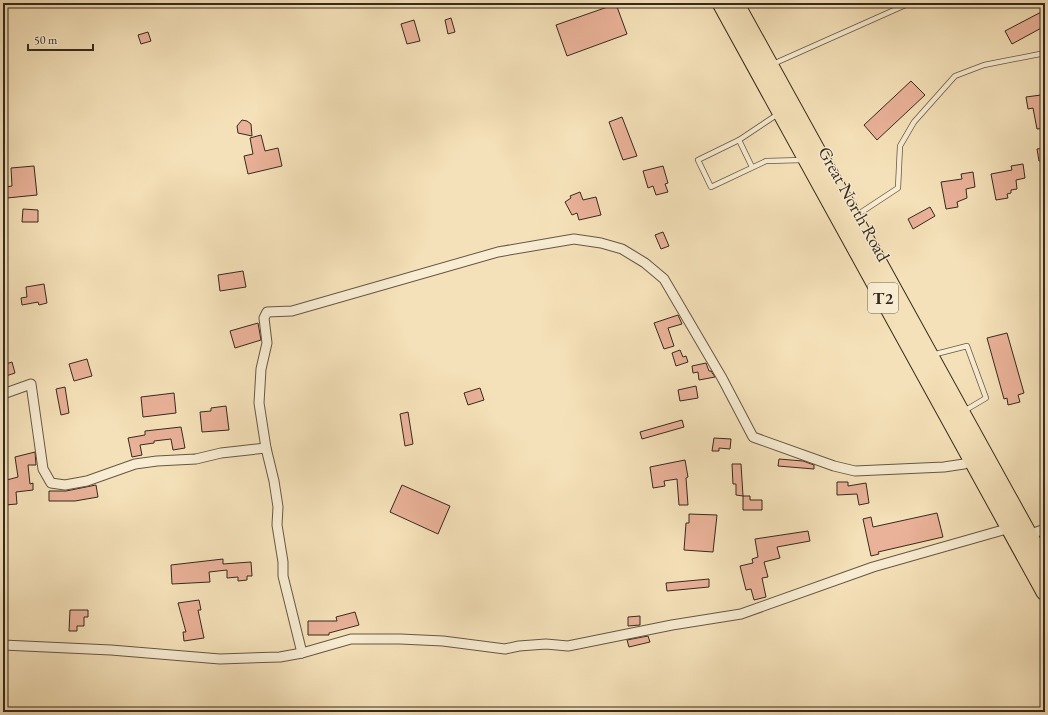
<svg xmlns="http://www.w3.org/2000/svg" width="1048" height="715" viewBox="0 0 1048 715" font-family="'EB Garamond',serif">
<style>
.building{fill:#eab299;stroke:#36291d}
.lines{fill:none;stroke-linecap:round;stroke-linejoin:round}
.lane-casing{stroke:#665744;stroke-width:6}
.street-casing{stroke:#665744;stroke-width:11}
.highway-casing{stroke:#36291d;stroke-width:19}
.lane{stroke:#f8ecd2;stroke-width:4.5}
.street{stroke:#f8ecd2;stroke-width:9}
.highway{stroke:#f5e1b9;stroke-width:17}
.labels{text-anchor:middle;stroke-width:3;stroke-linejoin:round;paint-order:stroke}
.shield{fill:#f8ecd2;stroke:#706453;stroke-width:1}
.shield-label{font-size:17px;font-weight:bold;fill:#36291d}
.street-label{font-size:18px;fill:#36291d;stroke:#f8ecd2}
</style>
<rect width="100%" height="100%" fill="#f5e1b9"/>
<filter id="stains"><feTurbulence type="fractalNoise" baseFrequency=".005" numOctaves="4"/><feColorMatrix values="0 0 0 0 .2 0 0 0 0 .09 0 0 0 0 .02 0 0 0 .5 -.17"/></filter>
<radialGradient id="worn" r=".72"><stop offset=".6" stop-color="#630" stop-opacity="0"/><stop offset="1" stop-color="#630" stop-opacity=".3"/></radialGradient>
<!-- building -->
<g class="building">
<path d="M616,4L627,34L567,56L556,25Z"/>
<path d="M1045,10V26L1012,44L1005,31Z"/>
<path d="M451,18L455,32L448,34L445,20Z"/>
<path d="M414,20L420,41L407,44L401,24Z"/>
<path d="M148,32L151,41L141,44L138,35Z"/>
<path d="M911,81L925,95L877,140L864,125Z"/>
<path d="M1041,95L1043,104H1045V128L1037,129L1033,108L1028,109L1026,97Z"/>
<path d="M622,117L637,156L623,160L609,122Z"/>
<path d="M242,120L247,121L251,124L252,136L238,133L237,126Z"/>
<path d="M261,135L265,151L278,148L282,166L248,174L244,156L253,154L250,138Z"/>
<path d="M1045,148V160L1039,161L1037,149Z"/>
<path d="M1023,164L1025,178L1016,180L1017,189L1011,190V193L1007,194L1008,198L996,200L991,174L1012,170L1011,166Z"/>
<path d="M34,166L37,195L7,198L6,187L12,186L11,168Z"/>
<path d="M663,166L668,183L665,184L668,192L656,195L653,186L648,188L643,171Z"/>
<path d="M973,172L975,187L966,189L967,198L957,202L958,207L946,209L941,182L962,179L961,174Z"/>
<path d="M580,192L583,200L596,197L601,215L579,220L577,213L572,215L565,202L571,198L570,196Z"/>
<path d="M930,207L935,216L913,229L908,219Z"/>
<path d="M23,209L38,210V222H22Z"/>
<path d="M663,232L669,246L661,249L655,235Z"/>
<path d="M243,271L246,287L220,291L218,275Z"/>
<path d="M44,284L47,303L39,305L38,302L22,305L21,298L27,297L26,287Z"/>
<path d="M678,315L682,324L668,328L674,346L664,349L654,323Z"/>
<path d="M258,323L261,340L235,348L230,331Z"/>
<path d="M1007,333L1024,393L1018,395L1020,402L1008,405L1007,398L1004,399L987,338Z"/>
<path d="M680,350L683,357L686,356L688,362L676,366L672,353Z"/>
<path d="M87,359L92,376L74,381L69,364Z"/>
<path d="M12,362L15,373L3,377V365Z"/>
<path d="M706,363L709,371H711L715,377L699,380L698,372L693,373L692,366Z"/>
<path d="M696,386L698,398L680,401L678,390Z"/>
<path d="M65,387L69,413L61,415L56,389Z"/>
<path d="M480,388L484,400L468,405L464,393Z"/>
<path d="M174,393L176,413L143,417L141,397Z"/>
<path d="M226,406L229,430L202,432L200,412L211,411V408Z"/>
<path d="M408,412L413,444L405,446L400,414Z"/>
<path d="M682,420L684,427L642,439L640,432Z"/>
<path d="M181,427L185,448L173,450L171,439L154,441V443L140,445L142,455L132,457L128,438L145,435V431Z"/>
<path d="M714,438L731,439L730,449L719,448V451H712Z"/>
<path d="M35,452L36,465H28L30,484L33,483V490L16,492L17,504L5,505L3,481L18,477L15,457Z"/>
<path d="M779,459L803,461L814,465V469L778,466Z"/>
<path d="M685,460L688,477L686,478L688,505H679L677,479L664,481L665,486L653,488L650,467Z"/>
<path d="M732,464H741L743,496L736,495V484H733Z"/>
<path d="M837,482H848V486L866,483L869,503L859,505L857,494L837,495Z"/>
<path d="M96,485L98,497L75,501H49V491H66Z"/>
<path d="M402,485L450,506L438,534L390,512Z"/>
<path d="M743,496H750V500H762V510H743Z"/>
<path d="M937,513L943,537L878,552L879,554L871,556L863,519L871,517L873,527Z"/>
<path d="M689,514L717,515L713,552L684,550L686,523H689Z"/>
<path d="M808,531L810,541L777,547L780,558L764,562L768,577L762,578L766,597L754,600L751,589L746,590L740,566L753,563L752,559L758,557L755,539Z"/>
<path d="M223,559V564L251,562L252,576H247V580L238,581V577L227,578V570L209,572L210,582L172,584L171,565Z"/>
<path d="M709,579V587L667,591L666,583Z"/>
<path d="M199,600L201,610H198L204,638L184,641L183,632H186L178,603Z"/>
<path d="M70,610H88V617H84V626H77V631H69Z"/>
<path d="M355,612L359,625L329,633V635H308V621H337L336,617Z"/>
<path d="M640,616V625L628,626V617Z"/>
<path d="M648,636L650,642L629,647L627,640Z"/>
</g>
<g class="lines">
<defs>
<g id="lane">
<path d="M773,64L910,3"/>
<path d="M778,114L739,140L698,160L711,187L766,161L803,160"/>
<path d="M739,140L752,167"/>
<path d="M857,215L898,188L900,146L914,122L955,76L984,65L1045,53"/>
<path d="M932,355L967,346L986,398L964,411"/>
</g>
<g id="street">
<path d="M3,394L31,384L43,469L51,483L65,485L87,481L135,464L157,461L196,459L221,453L266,448"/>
<path d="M1028,535L1045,529"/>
<path d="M3,645L111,650L220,659L280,657L302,653L351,639H400L443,641L505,649L519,646L546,644L568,646L672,625L741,614L873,567L1010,528"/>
<path d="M302,653L283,576V562L277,525L278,507L274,481L266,448L259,403L261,369L267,343L264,318L267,312L292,311L498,252L574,239L601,243L622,249L645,263L664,279L722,378L753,437L834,466L855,471L944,467L964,464L971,459"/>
</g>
<g id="highway">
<path d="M721,3L1045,592"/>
<path d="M735,3L1045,565"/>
</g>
</defs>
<!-- lane casing -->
<use href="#lane" class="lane-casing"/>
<!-- street casing -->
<use href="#street" class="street-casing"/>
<!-- highway casing -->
<use href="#highway" class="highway-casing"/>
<!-- lane -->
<use href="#lane" class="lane"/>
<!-- street -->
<use href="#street" class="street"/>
<!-- highway -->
<use href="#highway" class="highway"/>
</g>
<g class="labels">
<!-- shield labels -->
<rect class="shield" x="868" y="283" width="30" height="30" rx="3"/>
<g class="shield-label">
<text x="883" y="304">T2</text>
</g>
<!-- street labels -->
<g class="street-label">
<text transform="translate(854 204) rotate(61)" y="6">Great North Road</text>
</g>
</g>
<!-- margin -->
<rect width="1048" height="715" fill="none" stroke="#f5e1b9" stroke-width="16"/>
<rect x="4" y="4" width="1040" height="707" fill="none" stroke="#36291d" stroke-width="2"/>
<rect x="8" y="8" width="1032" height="699" fill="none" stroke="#36291d"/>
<!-- scale -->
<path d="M28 44v6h65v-6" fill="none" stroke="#36291d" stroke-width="2"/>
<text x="34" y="44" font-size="12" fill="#36291d" stroke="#f8ecd2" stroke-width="3" paint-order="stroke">50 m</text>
<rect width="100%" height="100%" filter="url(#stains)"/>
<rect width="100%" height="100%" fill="url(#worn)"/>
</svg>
